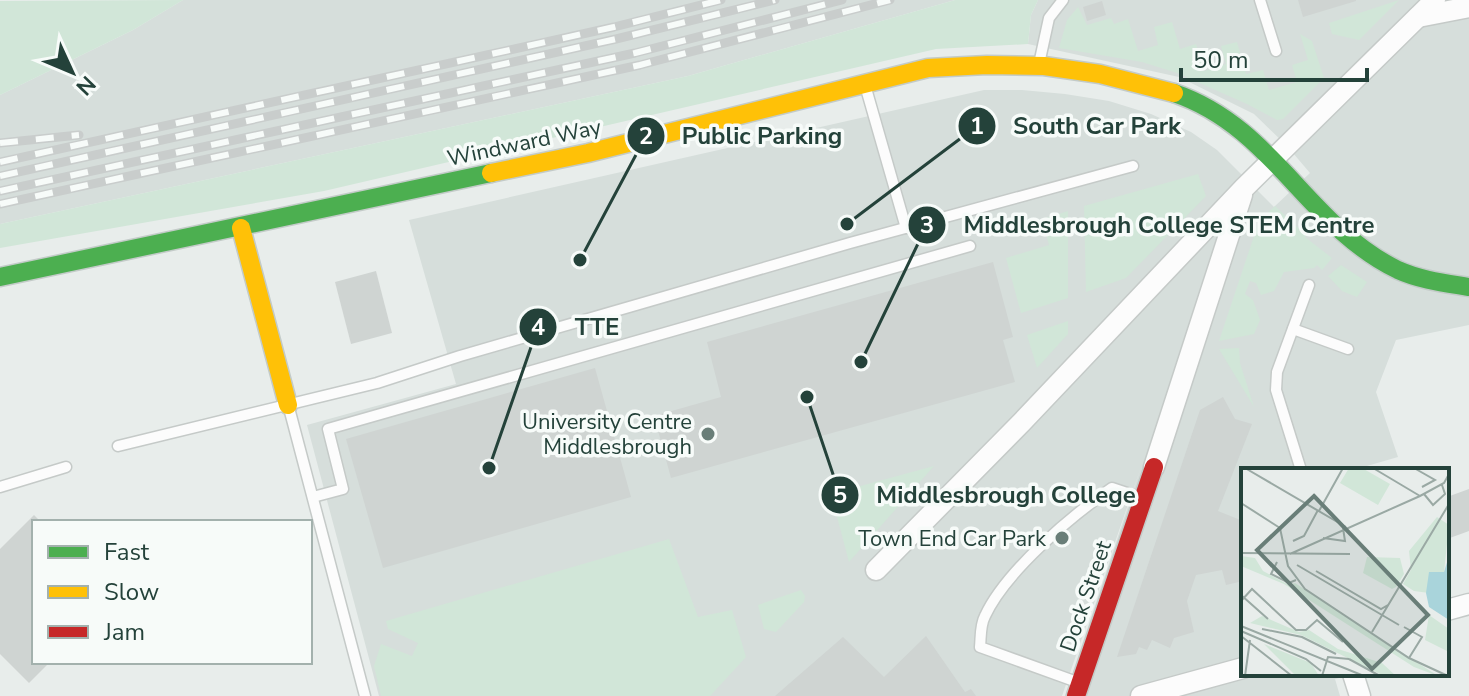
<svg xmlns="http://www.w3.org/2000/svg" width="1469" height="696" viewBox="0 0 1469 696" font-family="'Nunito Sans',sans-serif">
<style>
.built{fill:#d6dedb}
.green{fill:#d1e6d8}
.building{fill:#cfd4d2}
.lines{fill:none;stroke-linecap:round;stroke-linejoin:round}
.lane-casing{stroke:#c5cac8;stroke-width:13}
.street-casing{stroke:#c5cac8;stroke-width:23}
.fast-casing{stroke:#c3cbc8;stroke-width:21}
.slow-casing{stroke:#c3cbc8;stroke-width:21}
.jam-casing{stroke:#c3cbc8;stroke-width:21}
.lane{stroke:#fcfcfc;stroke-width:10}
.street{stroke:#fcfcfc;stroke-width:20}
.fast{stroke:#4caf50;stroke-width:18}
.slow{stroke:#ffc107;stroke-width:18}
.jam{stroke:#c62828;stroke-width:18}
.rail-casing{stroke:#c9cdcc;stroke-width:9}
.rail{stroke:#f7fbf9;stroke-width:6;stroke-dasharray:18;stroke-linecap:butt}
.poi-dot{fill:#697e78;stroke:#f7fbf9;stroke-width:3}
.labels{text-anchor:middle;stroke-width:7;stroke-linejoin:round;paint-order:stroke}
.street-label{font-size:22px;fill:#24423a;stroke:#f7fbf9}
.poi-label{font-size:22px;fill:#24423a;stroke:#f7fbf9;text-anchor:end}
.inset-road{fill:none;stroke:#9aa9a4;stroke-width:2}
.view{fill:#697e78;fill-opacity:0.15;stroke:#697e78;stroke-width:4}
.inset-edge{fill:none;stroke:#24423a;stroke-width:4}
.leader{fill:none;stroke:#24423a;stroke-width:3}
.callout-dot{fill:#24423a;stroke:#f7fbf9;stroke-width:3}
.mark-label{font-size:24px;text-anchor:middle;font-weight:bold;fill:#fff}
.callout-label{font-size:24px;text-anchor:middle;font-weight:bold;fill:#24423a;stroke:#f7fbf9;stroke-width:7;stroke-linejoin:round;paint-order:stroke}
</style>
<rect width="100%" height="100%" fill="#e8edeb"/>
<!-- built -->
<g class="built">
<path d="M183,0H955L688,76L0,224V95L133,30Z"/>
<path d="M1038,0H1469V325L1396,340L1376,392L1398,457L1353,470H1243V674H1355L1335,679L1340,696H1065L1141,467L1062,696H379L307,425L456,384L409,220L984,90H1022L1065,94L1109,101L1151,114L1191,132L1217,150L1274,207L1310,173L1287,146L1254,114L1179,77L1028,44L1031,15Z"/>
</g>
<!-- green -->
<g class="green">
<path d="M183,0L133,30L0,95V1Z"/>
<path d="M955,0H1038L1031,15L1028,44L936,49L324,191L0,248V224L688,76Z"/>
<path d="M1399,0L1359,40L1332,34L1329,23Z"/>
<path d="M1078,7L1087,25L1111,18L1114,24L1128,19L1138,51L1158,45L1154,27L1172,22L1180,49L1196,44L1204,71L1226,64L1221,46L1237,42L1246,74L1263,70L1269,90L1297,82L1292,65L1308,60L1300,34L1312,41L1324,78L1283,119L1277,120L1247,104L1177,73L1142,62L1059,48L1067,20Z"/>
<path d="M1198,174L1206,196L1126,278L1086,292L1084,206Z"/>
<path d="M1275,206L1306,235L1305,237L1332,258L1322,270L1317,265L1314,268L1284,272L1274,291L1261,295L1256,283L1250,281L1245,294L1253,300L1260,320L1254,334L1219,341L1259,221Z"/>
<path d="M1068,211V298L1021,313L1006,258L1049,245L1042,219Z"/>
<path d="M1341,265L1367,282L1357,297L1342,291L1328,276Z"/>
<path d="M1068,321V334L1037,368L1027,335Z"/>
<path d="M1239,348L1240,363L1254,407L1219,349Z"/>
<path d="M934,466L849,562L831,494Z"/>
<path d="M669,539L698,617L732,610L746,657L710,696H381L374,666L381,644L412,656L418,643L388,629L386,621Z"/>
<path d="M801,590L805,596L804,602L776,632L764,629L758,605Z"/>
</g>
<!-- building -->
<g class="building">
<path d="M1298,0H1356V1L1303,17Z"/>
<path d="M1102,1L1106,15L1087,21L1083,7Z"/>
<path d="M993,262L1013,337L1003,340L1015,382L671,478L654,416L721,397L707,342Z"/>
<path d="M376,271L392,333L351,344L335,282Z"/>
<path d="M595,368L631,497L383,568L346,439Z"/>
<path d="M1223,397L1235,419L1252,424L1218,511L1243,521V581L1226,585L1222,570L1196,575L1187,601L1194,632L1174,638L1170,648L1152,640L1147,650L1139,647L1136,654L1117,657L1200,410Z"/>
<path d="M1469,489V531L1447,539V497Z"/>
<path d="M34,515L41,522H34V662H50L29,683L0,654V549Z"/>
<path d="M926,636L965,692L971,689L976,696H775L843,637L884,677Z"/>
</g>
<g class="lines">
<defs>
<g id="lane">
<path d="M1260,0L1276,51"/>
<path d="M1039,64L1049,18L1063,0"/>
<path d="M865,85L906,228"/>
<path d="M1293,329L1348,349"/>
<path d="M289,408L365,696"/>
<path d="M118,446L377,383L460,356L850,243L1133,166"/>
<path d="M1301,470L1276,390L1277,372L1309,285"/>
<path d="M0,487L66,467"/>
<path d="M313,497L343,489L328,429L970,246"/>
<path d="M1077,682L980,647C981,637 980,625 985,616C1005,572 1072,515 1112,488L1142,498"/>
</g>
<g id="street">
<path d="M1418,17L1469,7"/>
<path d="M1154,467L1242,195"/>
<path d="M876,570L1022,422L1244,188L1435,0"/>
<path d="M1447,610L1469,604"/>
<path d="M1353,674L1360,696"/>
<path d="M1141,696L1243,668"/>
</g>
<g id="fast">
<path d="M1174,93C1274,127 1307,226 1398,270C1420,280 1445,283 1469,287"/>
<path d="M0,277L491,173"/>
</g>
<g id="slow">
<path d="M491,173L588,153L928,68L987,65L1044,66L1100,74L1174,93"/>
<path d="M241,228L288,405"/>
</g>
<path id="jam" d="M1076,696L1154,467"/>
</defs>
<!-- lane casing -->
<use href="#lane" class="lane-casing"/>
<!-- street casing -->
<use href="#street" class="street-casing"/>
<!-- fast casing -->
<use href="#fast" class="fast-casing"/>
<!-- slow casing -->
<use href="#slow" class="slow-casing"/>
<!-- jam casing -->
<use href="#jam" class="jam-casing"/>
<!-- lane -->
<use href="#lane" class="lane"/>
<!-- street -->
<use href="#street" class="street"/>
<!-- fast -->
<use href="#fast" class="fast"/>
<!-- slow -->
<use href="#slow" class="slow"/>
<!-- jam -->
<use href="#jam" class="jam"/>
<defs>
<g id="rail">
<path d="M0,143L79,135"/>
<path d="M0,162L614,27L721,0"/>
<path d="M0,176L616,39L775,0"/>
<path d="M0,191L635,53L842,0"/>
<path d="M0,204L640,65L890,0"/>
</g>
</defs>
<!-- rail casing -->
<use href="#rail" class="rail-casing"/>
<!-- rail -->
<use href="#rail" class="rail"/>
</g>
<!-- markers -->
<g class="poi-dot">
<circle cx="708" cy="434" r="8"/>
<circle cx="1062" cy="538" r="8"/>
</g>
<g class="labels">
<!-- street labels -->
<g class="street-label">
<text transform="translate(524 142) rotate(-12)" y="8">Windward Way</text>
<text transform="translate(1085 596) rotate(-71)" y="8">Dock Street</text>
</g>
<!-- poi labels -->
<g class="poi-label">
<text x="692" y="429">University Centre<tspan x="692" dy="25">Middlesbrough</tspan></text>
<text x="1046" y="546">Town End Car Park</text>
</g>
</g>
<!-- overview -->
<g transform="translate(1241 468)">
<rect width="208" height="208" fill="#e8edeb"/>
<path d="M108,0H121L149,16L137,37L99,15ZM196,49L208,57L203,104L188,125L173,123L162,116L170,102L168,83ZM0,88L14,90L22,103L48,117L54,115L197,208L173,199L43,116L0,98ZM126,89L159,90L163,106L155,119L151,121L122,105ZM188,147L208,161V184L184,172ZM21,148L58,164L68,162L97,181L141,195L155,208H143L60,167L9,155ZM23,176L70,195L78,208H55Z" fill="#d1e6d8"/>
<path d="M208,88V152L188,139L185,125L188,104H203Z" fill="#a9d4db"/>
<path class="inset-road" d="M4,0L105,59M132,0L179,28M173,0L194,12L181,19M183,26L192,37L204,26L201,17M0,35L39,60L47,98L64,121L168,190L207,208M78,43L102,0M82,70L104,73L102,60M52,73L63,68L77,42M0,85L109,86M49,86L179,28L203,15L208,6M36,94L30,106L48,115L55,112M56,97L158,157M75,103L140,141L147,137M0,127L27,151M0,133L11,121L55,162H65L76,152L102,174M0,158L123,208M163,159L181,169L168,190M21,161L61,169L95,186M0,163L65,191L80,203M131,164L208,36M0,168L51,208M108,191L139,208M4,208L9,172M81,208L87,189L108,191"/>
<path class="view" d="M73,28L187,147L131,201L16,82Z"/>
<rect width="208" height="208" class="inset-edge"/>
</g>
<!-- callouts -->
<path class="leader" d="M847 224L977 126M580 260L646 136M861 362L927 225M489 468L538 327M807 397L840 495"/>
<g class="callout-dot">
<circle cx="847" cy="224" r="8"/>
<circle cx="580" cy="260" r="8"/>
<circle cx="861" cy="362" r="8"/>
<circle cx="489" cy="468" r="8"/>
<circle cx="807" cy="397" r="8"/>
<circle cx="977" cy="126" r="20"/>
<circle cx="646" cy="136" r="20"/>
<circle cx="927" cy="225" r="20"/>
<circle cx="538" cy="327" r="20"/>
<circle cx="840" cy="495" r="20"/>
</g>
<g class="mark-label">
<text x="977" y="134">1</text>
<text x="646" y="144">2</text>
<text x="927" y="233">3</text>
<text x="538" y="335">4</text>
<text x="840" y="503">5</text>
</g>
<g class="callout-label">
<text x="1097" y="134">South Car Park</text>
<text x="762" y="144">Public Parking</text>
<text x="1169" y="233">Middlesbrough College STEM Centre</text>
<text x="597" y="335">TTE</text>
<text x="1006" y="503">Middlesbrough College</text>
</g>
<!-- legend -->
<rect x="32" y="520" width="280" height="144" fill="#f7fbf9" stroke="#a3b1ad" stroke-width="2"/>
<rect x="48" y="546" width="40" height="12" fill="#4caf50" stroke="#a3b1ad" stroke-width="2"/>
<text x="104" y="560" font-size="24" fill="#24423a">Fast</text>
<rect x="48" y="586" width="40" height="12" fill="#ffc107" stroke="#a3b1ad" stroke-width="2"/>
<text x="104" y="600" font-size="24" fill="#24423a">Slow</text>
<rect x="48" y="626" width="40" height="12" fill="#c62828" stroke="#a3b1ad" stroke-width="2"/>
<text x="104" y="640" font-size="24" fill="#24423a">Jam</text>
<!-- north arrow -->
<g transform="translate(72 72) rotate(134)" stroke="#f7fbf9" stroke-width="6" paint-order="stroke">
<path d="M0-6L14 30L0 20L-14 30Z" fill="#24423a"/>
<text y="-12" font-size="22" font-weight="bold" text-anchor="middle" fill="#24423a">N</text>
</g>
<!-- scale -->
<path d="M1181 68v12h186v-12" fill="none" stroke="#24423a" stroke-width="4"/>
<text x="1193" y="68" font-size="24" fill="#24423a" stroke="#f7fbf9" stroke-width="6" paint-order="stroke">50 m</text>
</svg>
